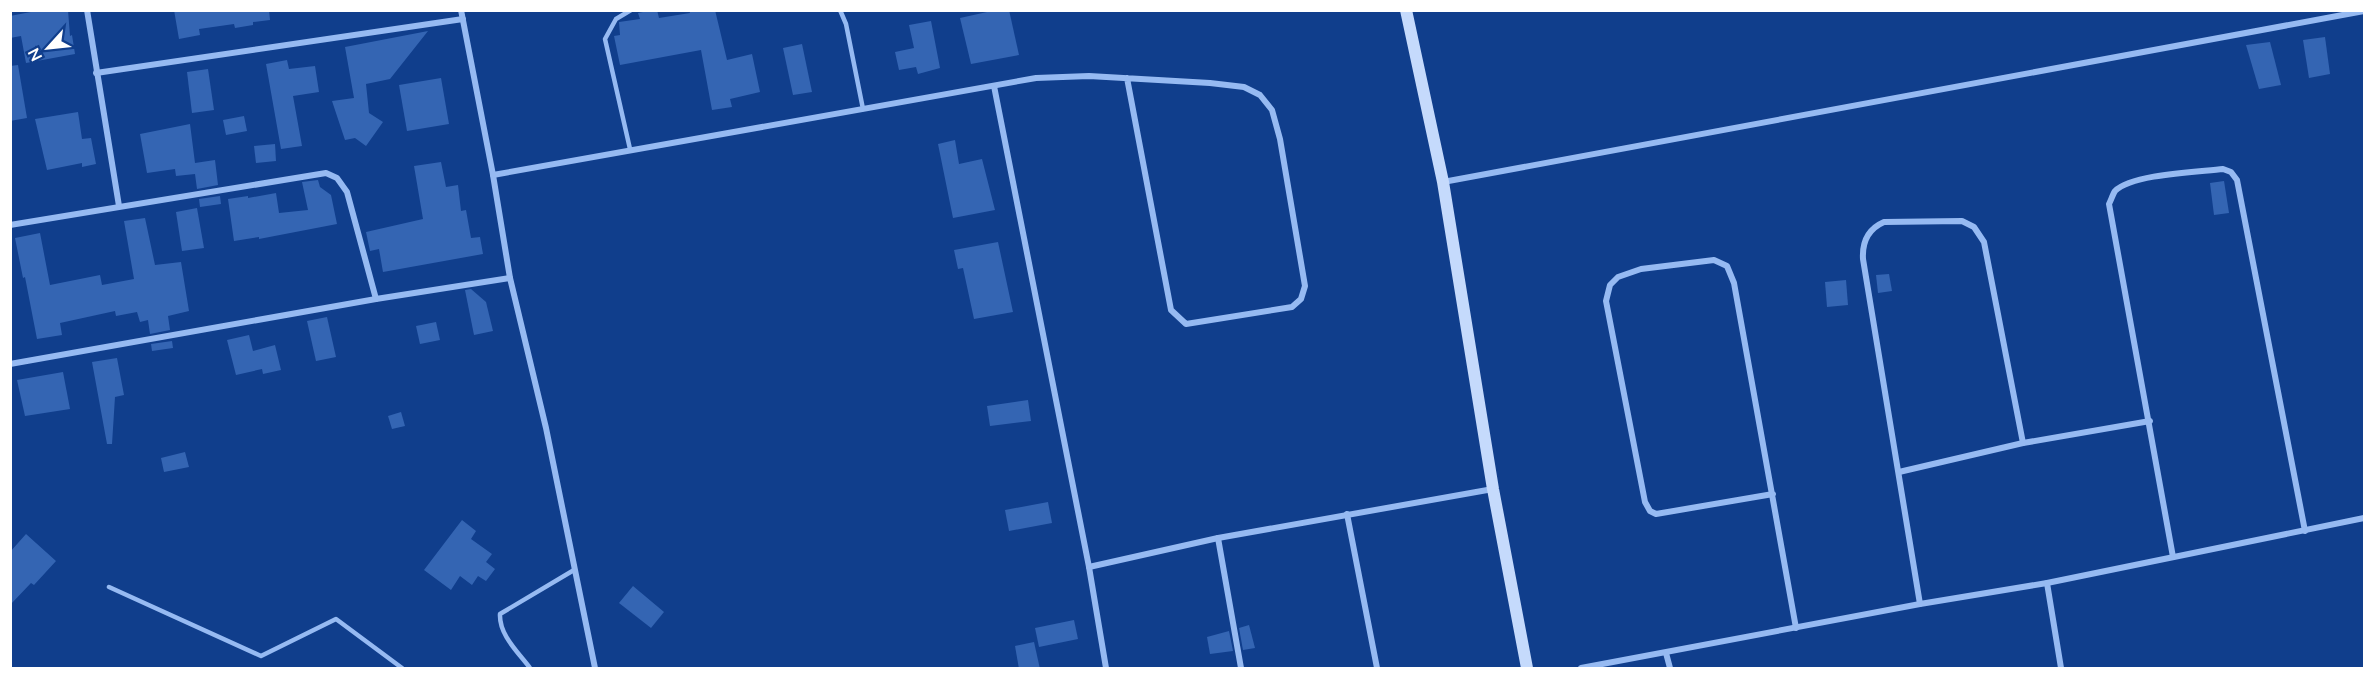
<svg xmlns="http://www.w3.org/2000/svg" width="2375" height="679" viewBox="0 0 2375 679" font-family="Mulish,sans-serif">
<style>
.building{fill:#3465b3}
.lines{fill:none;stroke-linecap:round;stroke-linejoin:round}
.lane{stroke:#96baf2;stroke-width:4.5}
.street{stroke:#96baf2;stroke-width:6}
.secondary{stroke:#c5dafc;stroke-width:12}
</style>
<rect width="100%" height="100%" fill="#103e8c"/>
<!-- building -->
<g class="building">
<path d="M41,10H68L70,36L72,35L75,54L26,63L21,36L10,38V16Z"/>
<path d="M174,10H269L270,20L253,22V25L235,28L234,24L199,29L200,35L179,39Z"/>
<path d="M653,10H657L659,18L690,13L689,10H715L727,60L752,54L760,92L730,99L732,107L712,110L701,50L620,65L614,36L620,35L619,22L640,19L638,13Z"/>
<path d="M996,10H1009L1019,55L971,64L960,18Z"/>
<path d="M931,21L940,68L918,74L916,67L899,70L895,52L914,48L909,25Z"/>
<path d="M428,31L390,79L366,84L369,113L383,122L366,146L355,138L345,140L332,101L354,98L345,47Z"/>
<path d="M2325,37L2330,74L2309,78L2303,40Z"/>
<path d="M2270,42L2281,85L2259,89L2246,45Z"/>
<path d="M802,44L812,92L793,95L783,48Z"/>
<path d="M287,60L289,69L315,66L319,92L293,96L302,146L281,149L266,64Z"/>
<path d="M18,65L27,118L10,121V66Z"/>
<path d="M208,69L214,110L192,113L187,72Z"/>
<path d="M441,78L449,124L407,131L399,85Z"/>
<path d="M78,112L82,139L91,138L96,164L82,167V163L47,170L35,119Z"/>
<path d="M244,116L247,131L226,135L223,120Z"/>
<path d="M190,124L195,163L215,160L218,185L197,189L195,174L176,176L175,169L147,173L140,134Z"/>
<path d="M955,140L959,164L982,159L995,210L953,218L938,144Z"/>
<path d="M275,144L276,161L256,163L254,146Z"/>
<path d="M441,162L446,187L458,185L461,211L466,210L471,238L480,237L483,254L383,272L379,249L370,251L366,232L423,219L414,166Z"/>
<path d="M318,180L320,187L331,195L337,224L259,239V237L234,241L228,199L248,196V198L276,193L279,213L308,210L302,182Z"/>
<path d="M2224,181L2229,213L2214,215L2210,183Z"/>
<path d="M220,196L221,204L200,207L199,199Z"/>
<path d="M197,208L204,248L182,251L176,212Z"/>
<path d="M145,218L155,265L181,262L189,311L168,316L170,330L150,334L148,320L140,322L137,312L116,316L115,311L60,323L62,335L37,339L25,277L23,278L15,238L40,233L50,285L100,275L102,285L134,279L124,221Z"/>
<path d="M998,242L1013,312L974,319L963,268L958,269L954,250Z"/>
<path d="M1889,274L1892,291L1878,293L1876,275Z"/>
<path d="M1846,280L1848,305L1827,307L1825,282Z"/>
<path d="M471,289L486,302L493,331L474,335L465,290Z"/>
<path d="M327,317L336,357L316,361L307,321Z"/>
<path d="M436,322L440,340L420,344L416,326Z"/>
<path d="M249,335L253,351L275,345L281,370L263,374L262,369L236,375L227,340Z"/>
<path d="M172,341L173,348L152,351L151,344Z"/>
<path d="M117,358L124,395L115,397L112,444H107L92,362Z"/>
<path d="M63,372L70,409L25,416L17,380Z"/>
<path d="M1028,400L1031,421L990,426L987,406Z"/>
<path d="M401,412L405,426L392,429L388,416Z"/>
<path d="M185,452L189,467L164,472L161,458Z"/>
<path d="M1048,502L1052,523L1009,531L1005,510Z"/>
<path d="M462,520L476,531L471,539L492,554L486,562L495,569L486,581L478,576L472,585L460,576L451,590L424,570Z"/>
<path d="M26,534L56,561L34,585L31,583L10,605V552Z"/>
<path d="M633,586L664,612L651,628L619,603Z"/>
<path d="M1074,620L1078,639L1039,647L1035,628Z"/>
<path d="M1249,625L1255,648L1243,650L1239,628Z"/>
<path d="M1229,631L1233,651L1210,654L1207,637Z"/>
<path d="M1034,642L1040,669H1019L1015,646Z"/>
</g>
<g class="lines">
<!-- lane -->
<g class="lane">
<path d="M840,10L846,24L863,109"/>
<path d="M630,149L605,39L616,19L631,10"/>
<path d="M109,587L261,656L336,619L402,668"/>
<path d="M530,668C518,652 499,635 500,614L574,570"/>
</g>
<!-- street -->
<g class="street">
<path d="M87,10L119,206"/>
<path d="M461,10L493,175L510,278L546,428L595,668"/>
<path d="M96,73L463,19"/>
<path d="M994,86L1089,567L1106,668"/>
<path d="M493,175L1036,78L1089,76L1210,83L1244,87L1260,95L1272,110L1280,139L1305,286L1301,299L1292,307L1186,324L1171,310L1127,78"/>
<path d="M1443,182L2364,11"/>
<path d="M10,225L326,173L337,178L347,192L376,299"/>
<path d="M10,364L376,299L510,278"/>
<path d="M1899,472L2023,443L2150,421"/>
<path d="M1773,494L1656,514L1650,511L1645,502L1606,301L1610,285L1618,277L1641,269L1714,260L1727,266L1734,283L1796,628"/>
<path d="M1347,514L1377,668"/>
<path d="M1218,538L1241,668"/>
<path d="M2173,557L2109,204C2111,200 2113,194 2115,191C2132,174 2198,172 2223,169L2231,172L2237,180L2305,531"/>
<path d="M1089,567L1218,538L1493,489"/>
<path d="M2047,583L2061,668"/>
<path d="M1920,604L1863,259C1862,242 1868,229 1884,222L1962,221L1974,227L1984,242L2023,443"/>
<path d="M1666,653L1670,668"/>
<path d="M1581,668L1920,604L2047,583L2364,518"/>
</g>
<!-- secondary -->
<path class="secondary" d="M1406,10L1443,182L1493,489L1527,668"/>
</g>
<!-- border -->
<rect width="2375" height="679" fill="none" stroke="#ffffff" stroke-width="24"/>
<!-- north arrow -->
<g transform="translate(48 48) rotate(243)" stroke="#103e8c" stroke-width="4.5" paint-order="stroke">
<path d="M0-4.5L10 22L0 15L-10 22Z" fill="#ffffff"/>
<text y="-9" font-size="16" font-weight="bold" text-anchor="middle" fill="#ffffff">N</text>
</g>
</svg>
